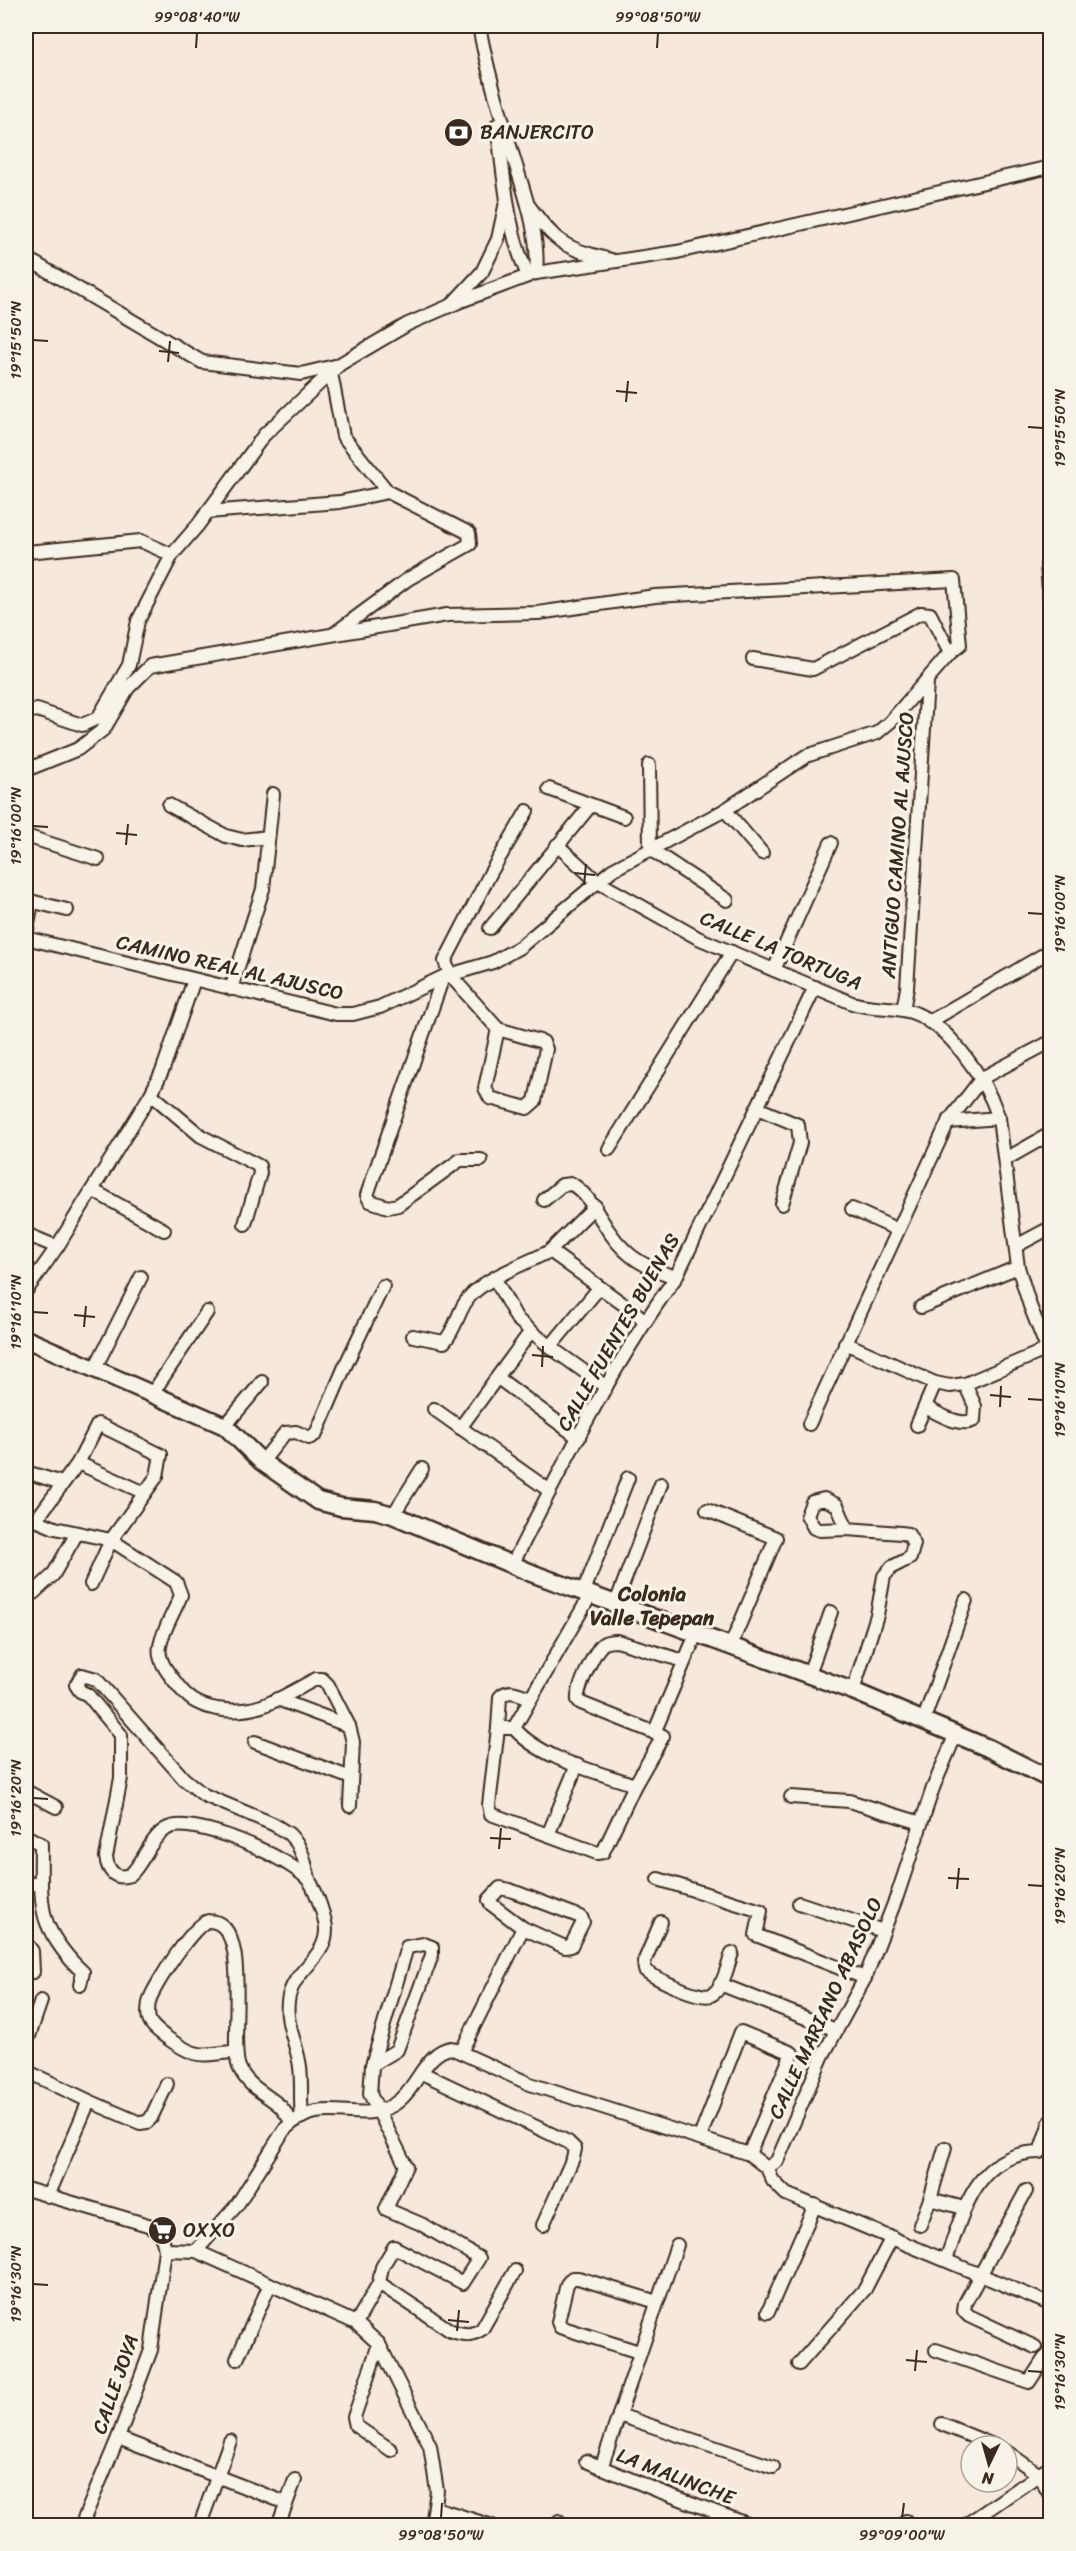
<svg xmlns="http://www.w3.org/2000/svg" width="1076" height="2551" viewBox="0 0 1076 2551" font-family="Sriracha,sans-serif">
<style>
.lines{fill:none;stroke-linecap:round;stroke-linejoin:round}
.street-casing{stroke:#3b2a1e;stroke-width:16}
.secondary-casing{stroke:#3b2a1e;stroke-width:21}
.street{stroke:#f7f3e8;stroke-width:12}
.secondary{stroke:#f7f3e8;stroke-width:16}
.ticks{fill:none;stroke:#3b2a1e;stroke-width:2}
.labels{text-anchor:middle;stroke-width:6;stroke-linejoin:round;paint-order:stroke}
.poi-label{font-size:20px;fill:#3b2a1e;stroke:#f7f3e8;text-anchor:start}
.street-label{font-size:20px;fill:#3b2a1e;stroke:#f7f3e8}
.neighbourhood-label{font-size:21px;font-weight:bold;fill:#3b2a1e;stroke:#f7f3e8}
.neatline{fill:none;stroke:#3b2a1e;stroke-width:2}
.ticks-label{font-size:15px;text-anchor:middle;fill:#3b2a1e}
</style>
<rect width="100%" height="100%" fill="#f7e8de"/>
<filter id="ink" filterUnits="userSpaceOnUse"><feTurbulence type="fractalNoise" baseFrequency=".0167" numOctaves="2"/><feDisplacementMap in="SourceGraphic" scale="12" xChannelSelector="R" yChannelSelector="G"/><feConvolveMatrix kernelMatrix="1 2 1 2 8 2 1 2 1" color-interpolation-filters="sRGB"/></filter>
<g filter="url(#ink)">
<g class="lines">
<defs>
<g id="street">
<path d="M479,26C487,70 500,112 513,156C524,192 540,235 536,273"/>
<path d="M497,125C504,173 507,232 528,275"/>
<path d="M529,206C558,245 565,248 611,260"/>
<path d="M26,258L202,362L301,374L339,365"/>
<path d="M455,301L482,272L498,239L506,202"/>
<path d="M331,373L343,436L388,492L469,533L470,544L408,579L335,633"/>
<path d="M207,512L340,502L388,492"/>
<path d="M27,552L141,541L172,555"/>
<path d="M1050,564L1047,565L1050,604"/>
<path d="M753,659L813,669L921,613L930,614L950,653"/>
<path d="M26,712L37,710L82,725L98,718L129,665L138,621L172,555L198,525L264,435L340,364L408,324L461,301L536,273L677,252L1050,167"/>
<path d="M649,765L650,849L727,900"/>
<path d="M26,770L78,749L104,729L128,688L150,666L447,615L538,613L655,596L954,580L960,645L950,653L890,722L877,733L806,756L725,810L612,870L520,947L493,962L443,977L380,1007L353,1014H336L26,938"/>
<path d="M549,789L624,817"/>
<path d="M169,805L226,836L242,840L268,837"/>
<path d="M725,810L762,853"/>
<path d="M26,836L98,859"/>
<path d="M557,845L598,882L698,938L852,1003C872,1009 884,1006 903,1010C946,1017 986,1080 999,1118L1018,1267L1030,1306L1050,1356"/>
<path d="M26,900L67,910"/>
<path d="M490,928L591,805"/>
<path d="M26,935L32,902"/>
<path d="M774,970L831,843"/>
<path d="M443,977L367,1195L370,1201L388,1207L398,1205L460,1160H481"/>
<path d="M231,989L263,889L273,794"/>
<path d="M903,1010L907,988L927,682"/>
<path d="M929,1022L1050,951"/>
<path d="M498,1029L450,975L445,961L491,872L527,811"/>
<path d="M498,1029L543,1042L546,1049L535,1101L527,1108L490,1098L485,1088Z"/>
<path d="M151,1094L201,1136L259,1166L260,1173L245,1224"/>
<path d="M757,1108L798,1125L800,1143L782,1204"/>
<path d="M948,1122L999,1118"/>
<path d="M609,1149L732,952"/>
<path d="M1006,1159L1050,1134"/>
<path d="M92,1190L164,1230"/>
<path d="M544,1200L562,1185L572,1184C586,1193 593,1206 601,1219C621,1253 639,1266 676,1277"/>
<path d="M852,1209L896,1229"/>
<path d="M26,1234L57,1247"/>
<path d="M1016,1246L1050,1228"/>
<path d="M550,1251L595,1206"/>
<path d="M495,1279L517,1319L550,1347L606,1387"/>
<path d="M26,1291L57,1247L151,1094L163,1069L194,980"/>
<path d="M921,1307L1018,1267"/>
<path d="M413,1336L444,1342C457,1329 458,1307 472,1294C490,1276 527,1263 550,1251L645,1320"/>
<path d="M845,1343L935,1383L950,1386L965,1384L1050,1348"/>
<path d="M550,1347L599,1288"/>
<path d="M94,1370L141,1277"/>
<path d="M498,1378L579,1438"/>
<path d="M152,1394L207,1312"/>
<path d="M925,1407C938,1413 960,1428 974,1420L975,1406L965,1384"/>
<path d="M434,1409L550,1491"/>
<path d="M809,1424L948,1122L982,1078L1050,1042"/>
<path d="M917,1425L935,1383"/>
<path d="M225,1426L262,1382"/>
<path d="M460,1428L531,1331"/>
<path d="M262,1462L285,1433L296,1432L309,1438L316,1434L346,1364L383,1286"/>
<path d="M78,1463L145,1493"/>
<path d="M26,1472L62,1483"/>
<path d="M707,1510L776,1538L731,1645"/>
<path d="M393,1515L422,1469"/>
<path d="M26,1516L55,1528L111,1540L176,1582L181,1595C175,1611 163,1629 160,1646C157,1660 168,1673 176,1683C188,1699 197,1705 217,1709C258,1716 281,1697 316,1679H322L328,1685L349,1726L353,1742L350,1806"/>
<path d="M36,1520L78,1463L98,1424L161,1455L157,1476L111,1540L91,1584"/>
<path d="M847,1529L837,1505L824,1499L812,1502L807,1515L814,1528L820,1530L847,1529L901,1533L908,1534L914,1544L910,1558L892,1567L884,1576L877,1615L853,1691"/>
<path d="M512,1565C562,1467 611,1367 676,1277L815,987"/>
<path d="M584,1591L628,1478"/>
<path d="M26,1600L53,1575L77,1533"/>
<path d="M616,1603L661,1484"/>
<path d="M809,1674L831,1612"/>
<path d="M277,1699L349,1726"/>
<path d="M923,1722L966,1600"/>
<path d="M498,1728L500,1697C509,1687 520,1695 531,1698"/>
<path d="M514,1728L591,1594"/>
<path d="M654,1733L697,1632"/>
<path d="M255,1742L351,1778"/>
<path d="M635,1785C598,1772 540,1759 514,1728H498L489,1805L491,1814L597,1853L603,1852L635,1785L663,1736L581,1703L578,1700C576,1690 595,1650 603,1644C607,1641 613,1641 617,1641L684,1661"/>
<path d="M26,1791L56,1807"/>
<path d="M791,1797L849,1801L921,1823"/>
<path d="M548,1835L577,1765"/>
<path d="M26,1836L41,1844C41,1866 39,1904 47,1923C53,1939 70,1961 83,1972L80,1985"/>
<path d="M658,1879L761,1911L756,1935L865,1978"/>
<path d="M26,1887L41,1881"/>
<path d="M799,1903L883,1931"/>
<path d="M661,1922L644,1962L645,1970C654,1978 700,2000 711,1995C723,1990 728,1964 732,1953"/>
<path d="M26,1943L32,1951L33,1972"/>
<path d="M720,1984L836,2030"/>
<path d="M26,2045L41,2001"/>
<path d="M235,2052C223,2052 210,2056 199,2054C187,2053 156,2032 150,2022C147,2016 148,2005 150,1999C154,1986 196,1920 209,1921C254,1921 228,2041 239,2067C248,2088 266,2093 281,2107C285,2112 288,2117 292,2122"/>
<path d="M461,2052L523,1928L565,1947L571,1946L583,1922L581,1917L510,1890L500,1888L489,1900L491,1904L523,1928"/>
<path d="M26,2071L89,2101"/>
<path d="M422,2073L568,2142L575,2149L573,2158L543,2225"/>
<path d="M302,2117C300,2100 302,2083 300,2067C297,2042 283,2021 289,1996C295,1969 326,1958 326,1930C326,1919 316,1891 310,1882C294,1859 191,1813 166,1829C149,1839 144,1863 130,1875C115,1880 108,1871 106,1857L121,1778V1735L88,1695L80,1691L76,1685L82,1675L96,1679L184,1779L204,1795L273,1824L289,1834L297,1843L303,1856L310,1882"/>
<path d="M700,2137L741,2032L792,2053L749,2154"/>
<path d="M945,2148L930,2199L964,2208"/>
<path d="M767,2168L773,2181L786,2194L1050,2304"/>
<path d="M26,2189L148,2225C160,2231 163,2237 165,2250L151,2350L118,2438L81,2526"/>
<path d="M1026,2191L965,2303L964,2311L969,2316L1035,2347"/>
<path d="M48,2196L89,2101L140,2123L147,2122L151,2118L167,2084"/>
<path d="M920,2225L930,2199"/>
<path d="M165,2250L196,2251L237,2205L284,2130C321,2092 358,2126 393,2105C417,2091 424,2052 451,2048L530,2084L749,2154L767,2168L777,2161L822,2057L865,1978L897,1896L933,1788L955,1736"/>
<path d="M196,2251L356,2323L379,2344L430,2446L437,2491L432,2526"/>
<path d="M946,2260C964,2210 976,2153 1040,2152L1050,2122"/>
<path d="M379,2283L451,2331C463,2334 471,2337 482,2329L515,2271"/>
<path d="M768,2312L815,2205"/>
<path d="M356,2323L379,2283L382,2267L394,2247L463,2283L479,2258L421,2224L386,2209L406,2166L370,2094L372,2065L407,1947L424,1944L432,1947V1955L397,2050L372,2065"/>
<path d="M379,2344L354,2417L356,2426L391,2450"/>
<path d="M936,2350L1029,2382L1044,2359L1050,2353"/>
<path d="M639,2352L560,2327L558,2322L567,2284L572,2278H578L657,2302"/>
<path d="M237,2359L270,2284"/>
<path d="M799,2364L865,2289L892,2237"/>
<path d="M619,2415L773,2467"/>
<path d="M942,2424L995,2446"/>
<path d="M118,2438L286,2503"/>
<path d="M1007,2452L1038,2474L1050,2495"/>
<path d="M586,2461L659,2491L753,2526"/>
<path d="M601,2468L677,2245"/>
<path d="M435,2508L492,2526"/>
<path d="M906,2521L909,2526"/>
<path d="M201,2522L230,2441"/>
<path d="M278,2526L295,2480"/>
<path d="M558,2526L559,2521"/>
<path d="M964,2526L1050,2467"/>
</g>
<path id="secondary" d="M26,1339L225,1426L262,1462L318,1501L341,1507L375,1510L393,1515L534,1574L853,1691L988,1748L1050,1779"/>
</defs>
<!-- street casing -->
<use href="#street" class="street-casing"/>
<!-- secondary casing -->
<use href="#secondary" class="secondary-casing"/>
<!-- street -->
<use href="#street" class="street"/>
<!-- secondary -->
<use href="#secondary" class="secondary"/>
</g>
</g>
<!-- ticks -->
<path class="ticks" d="M196,48L197,33M657,48L658,33M33,340L48,341M159,351L179,353M168,362L170,341M616,391L637,393M626,402L628,381M1028,427L1043,428M33,826L48,827M116,833L137,835M126,845L128,824M574,873L595,875M584,885L586,864M1028,913L1043,914M33,1312L48,1313M74,1315L95,1317M84,1327L86,1306M532,1355L553,1357M542,1367L543,1346M990,1395L1011,1397M1028,1399L1043,1400M1000,1407L1001,1386M33,1798L48,1799M490,1838L511,1839M499,1849L501,1828M948,1878L969,1879M1028,1885L1043,1886M957,1889L959,1868M33,2284L48,2285M448,2320L469,2322M457,2331L459,2310M906,2360L927,2362M915,2371L917,2350M1028,2371L1043,2372M441,2518L442,2503M902,2518L904,2503"/>
<!-- icons -->
<defs>
<symbol id="bank-disc" viewBox="-11 -11 22 22"><circle r="9.5" fill="#3b2a1e" stroke="#f7f3e8"/><path d="M-6-4H6V4H-6ZM0-2.3a2.3 2.3 0 1 0 0 4.6a2.3 2.3 0 1 0 0-4.6Z" fill="#fff"/></symbol>
<symbol id="supermarket-disc" viewBox="-11 -11 22 22"><circle r="9.5" fill="#3b2a1e" stroke="#f7f3e8"/><path d="M-6-5.5h2.5l.6 2H6L4.5 2H-2.5L-4.4-4H-6ZM-1.5 3.2a1.3 1.3 0 1 0 .1 0ZM3 3.2a1.3 1.3 0 1 0 .1 0Z" fill="#fff"/></symbol>
</defs>
<g fill-rule="evenodd">
<use href="#bank-disc" x="442" y="116" width="33" height="33"/>
<use href="#supermarket-disc" x="146" y="2214" width="33" height="33"/>
</g>
<g class="labels">
<!-- poi labels -->
<g class="poi-label">
<text x="480" y="139">BANJERCITO</text>
<text x="183" y="2237">OXXO</text>
</g>
<!-- street labels -->
<g class="street-label">
<text transform="translate(897 845) rotate(-86)" y="7">ANTIGUO CAMINO AL AJUSCO</text>
<text transform="translate(781 950) rotate(23)" y="7">CALLE LA TORTUGA</text>
<text transform="translate(230 967) rotate(13)" y="7">CAMINO REAL AL AJUSCO</text>
<text transform="translate(618 1332) rotate(-60)" y="7">CALLE FUENTES BUENAS</text>
<text transform="translate(825 2008) rotate(-65)" y="7">CALLE MARIANO ABASOLO</text>
<text transform="translate(115 2384) rotate(-71)" y="7">CALLE JOYA</text>
<text transform="translate(676 2476) rotate(21)" y="7">LA MALINCHE</text>
</g>
<!-- neighbourhood labels -->
<g class="neighbourhood-label">
<text x="652" y="1601">Colonia<tspan x="652" dy="24">Valle Tepepan</tspan></text>
</g>
</g>
<!-- margin -->
<rect width="1076" height="2551" fill="none" stroke="#f7f3e8" stroke-width="66"/>
<!-- north arrow -->
<g transform="translate(989 2464) rotate(185)"><circle r="28" fill="#f7f3e8" stroke="#aca397" stroke-width="1.5"/>
<path d="M0-4.5L10 22L0 15L-10 22Z" fill="#3b2a1e"/>
<text y="-9" font-size="16" font-weight="bold" text-anchor="middle" fill="#3b2a1e">N</text>
</g>
<rect x="33" y="33" width="1010" height="2485" class="neatline"/>
<g class="ticks-label">
<text x="197" y="22">99°08'40"W</text>
<text x="658" y="22">99°08'50"W</text>
<text transform="translate(16 340) rotate(-90)" y="5">19°15'50"N</text>
<text transform="translate(1060 428) rotate(-90)" y="5">19°15'50"N</text>
<text transform="translate(16 826) rotate(-90)" y="5">19°16'00"N</text>
<text transform="translate(1060 914) rotate(-90)" y="5">19°16'00"N</text>
<text transform="translate(16 1312) rotate(-90)" y="5">19°16'10"N</text>
<text transform="translate(1060 1400) rotate(-90)" y="5">19°16'10"N</text>
<text transform="translate(16 1798) rotate(-90)" y="5">19°16'20"N</text>
<text transform="translate(1060 1886) rotate(-90)" y="5">19°16'20"N</text>
<text transform="translate(16 2284) rotate(-90)" y="5">19°16'30"N</text>
<text transform="translate(1060 2372) rotate(-90)" y="5">19°16'30"N</text>
<text x="441" y="2540">99°08'50"W</text>
<text x="902" y="2540">99°09'00"W</text>
</g>
</svg>
